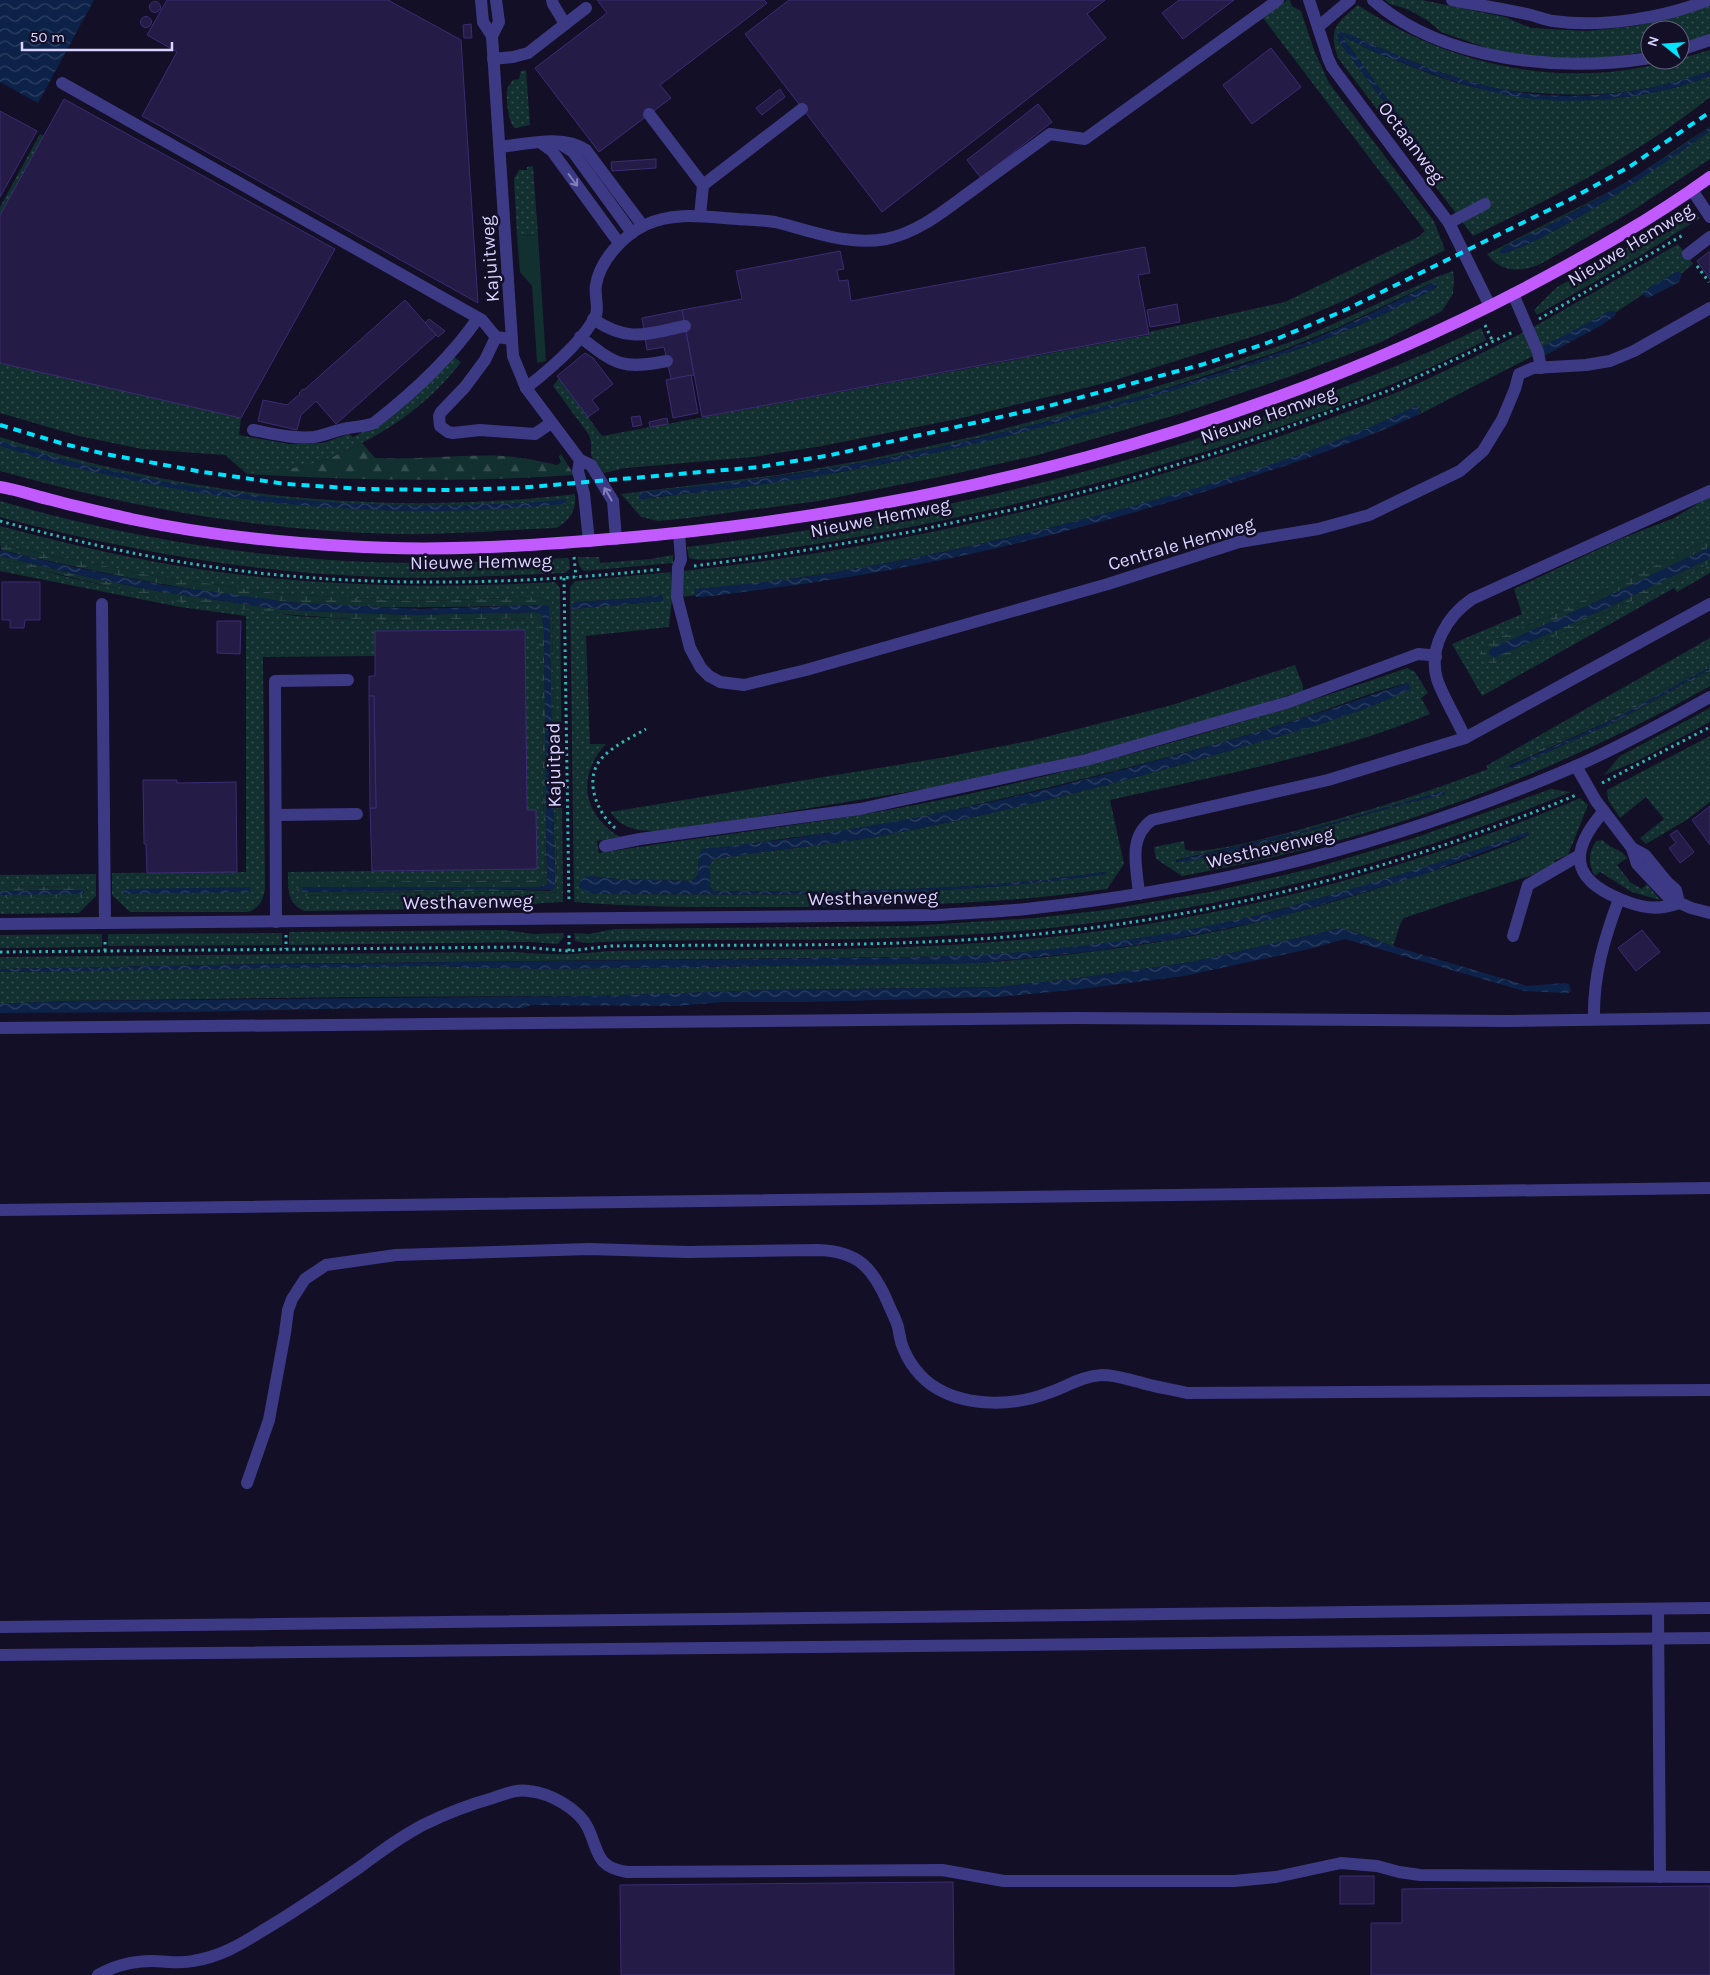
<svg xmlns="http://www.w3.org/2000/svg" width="1710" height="1975" viewBox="0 0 1710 1975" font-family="Karla,sans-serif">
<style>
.grass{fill:url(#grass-dots);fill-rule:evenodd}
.forest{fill:url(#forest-firs)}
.wetland{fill:url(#wetland-marsh)}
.garden{fill:#12302f}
.water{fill:url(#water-waves)}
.building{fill:#241b47;stroke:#3b2d73}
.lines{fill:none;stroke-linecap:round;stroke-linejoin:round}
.path{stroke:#2fb8b0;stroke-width:3;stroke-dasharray:2.5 4;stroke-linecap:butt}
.minor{stroke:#3d3a85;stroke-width:12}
.major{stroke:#c25bff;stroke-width:12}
.rail{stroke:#00e5ff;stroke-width:4;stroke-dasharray:8 6;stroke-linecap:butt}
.oneway{stroke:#837fbc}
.labels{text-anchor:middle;stroke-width:5;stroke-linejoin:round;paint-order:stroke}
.street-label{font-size:19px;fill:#d9d4ff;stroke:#130f26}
</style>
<defs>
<pattern id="grass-dots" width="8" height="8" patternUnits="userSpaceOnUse" patternTransform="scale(1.25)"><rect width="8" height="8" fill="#12302f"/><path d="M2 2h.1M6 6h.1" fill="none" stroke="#344d4e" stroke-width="1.8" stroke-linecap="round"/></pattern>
<pattern id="forest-firs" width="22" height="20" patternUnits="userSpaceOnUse" patternTransform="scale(1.25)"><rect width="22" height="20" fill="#12302f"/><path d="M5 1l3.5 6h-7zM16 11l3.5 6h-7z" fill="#344d4e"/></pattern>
<pattern id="wetland-marsh" width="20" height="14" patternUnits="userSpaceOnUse" patternTransform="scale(1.25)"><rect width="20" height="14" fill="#12302f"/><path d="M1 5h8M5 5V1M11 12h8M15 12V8" fill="none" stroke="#344d4e"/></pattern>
<pattern id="water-waves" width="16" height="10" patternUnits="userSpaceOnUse" patternTransform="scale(1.25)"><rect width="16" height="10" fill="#0c2248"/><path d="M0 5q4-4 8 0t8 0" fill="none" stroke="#2f4163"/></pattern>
</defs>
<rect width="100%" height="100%" fill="#130f26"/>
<!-- grass -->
<g class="grass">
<path d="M1287,0H1290L1292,6L1301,11L1314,50L1329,83L1434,221L1445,250L1341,302L1277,329L1109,382L962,418L822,446L753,457L626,468L604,473L591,456V442L589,435L553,386L559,378L602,436L1149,335V332L1285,302L1418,237L1425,231L1263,18Z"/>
<path d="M1385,0H1422L1505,17L1531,28L1587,31L1636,26L1710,3V34L1680,44V30H1650V51L1597,59L1536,57L1490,49L1441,32L1427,20L1407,9L1390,4Z"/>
<path d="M1358,5C1436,57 1532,83 1626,70C1656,66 1682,58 1710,50V71C1651,92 1601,98 1539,93C1519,92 1498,90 1479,84C1432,72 1389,51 1345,33L1338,32V40L1422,153V147L1342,36C1357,42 1371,52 1387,57C1417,69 1449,82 1481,89C1556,105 1637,105 1710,76V97C1638,155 1556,196 1473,236L1338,58C1328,29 1336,23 1358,5Z"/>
<path d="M526,70L530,125L515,128C508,124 505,95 508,87C509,85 511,82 513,80L519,79L521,71Z"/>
<path d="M1710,126L1683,146L1626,183L1538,231L1504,247L1500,252L1503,254C1511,250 1520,248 1528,244C1592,213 1652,171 1710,131V159L1632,211L1546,261C1526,272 1502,275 1487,254L1626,183Z"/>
<path d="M40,134L44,136L0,215V207Z"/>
<path d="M533,166L538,235L517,236L514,179L519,170H527V167Z"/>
<path d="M1688,210L1700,218L1643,254L1537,315L1534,310L1557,287L1604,262Z"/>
<path d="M1678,244L1693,264L1681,274L1678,271L1644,291L1642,295L1615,313L1613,311L1544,346L1545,353L1548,354L1545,355L1532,328Z"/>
<path d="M1453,271L1454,279L1453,294L1442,311L1379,343L1291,376L1179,414L1038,455L949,475L818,501L689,518L658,521L641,517L621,494L777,475L860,461L976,436L1105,402L1201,373L1304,337L1434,278ZM1434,282L1437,287C1353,334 1261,363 1170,391C1087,415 1004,437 920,456C828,477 734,488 641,499L639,497L673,489L724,484L845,466L931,449L1055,420L1152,393L1280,351L1337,328Z"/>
<path d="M1481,328L1486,340C1398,387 1302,420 1207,451C1068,494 927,528 783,549C765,552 702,564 689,558L687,547C961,514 1231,446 1481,328Z"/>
<path d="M1524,332L1533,356L1420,414L1421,411L1416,406C1312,458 1190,493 1077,521C952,552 824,579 696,589V595L682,597L683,571C859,552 1033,515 1201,462C1275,439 1350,413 1421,382C1456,366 1490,349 1524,332Z"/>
<path d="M453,356L461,362C431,401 392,430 347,450C332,457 316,464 300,467C283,471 265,472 247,474L225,455L142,449L79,436L0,413V363L241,418L239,435L289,444L323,443L349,434L353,437L369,429Z"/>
<path d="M0,437C184,496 383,517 575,494C577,510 569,521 556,528C503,530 450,535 396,534C263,531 132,508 4,472L0,471Z"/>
<path d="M1710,496V539L1558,612L1491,641L1480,652L1489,664H1493L1619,607L1710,563V573L1677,592L1674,588L1482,696L1452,644L1522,614L1514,589L1620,539L1674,518Z"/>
<path d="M0,501C113,534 229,554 347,561C421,565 494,562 567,558L569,559L570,569L565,573C503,576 442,579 380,577C253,573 130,551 7,519L0,517Z"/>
<path d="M0,526C46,538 93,550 140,559C277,586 416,590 555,582L560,588L563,902L541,903L513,908L305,911C287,904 288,889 288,872L537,869L536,811L527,810L525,630L375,631V656L263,657L265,889C263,901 259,908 248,912H130L112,895V873L246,872V616L180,607L0,571V559L67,577L158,598L296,616L380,621L538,618L541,673L545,880L303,882L301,883L303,896L366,893L529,891L547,895L557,892L552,602L537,597L414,601L282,594L149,575L17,548L0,543ZM250,888V892L123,890Z"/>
<path d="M673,555V563L584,571C579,567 578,563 578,557H599L600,563L651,559Z"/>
<path d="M671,572L672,598L669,627L586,636L590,744H606C576,776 583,815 620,837L597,841L599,853C727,833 856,820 982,791C1126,758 1268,717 1407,668L1415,672L1428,693L1421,698L1430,714C1328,756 1218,775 1110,800L1124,864L1107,889C1004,904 901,906 797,907C723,907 648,908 574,902L570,587L575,581ZM662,595L663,601L572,609V604L577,602L637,598ZM1408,683L1410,689C1353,717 1289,733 1228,751C1112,785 994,815 875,837C821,846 767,850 713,859L709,866L710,887L713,891C844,892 975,891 1105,872L1106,874C936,899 764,894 593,894L589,876L618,879L692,881L698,875L699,856C746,841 798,838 847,830C901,822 955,810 1009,797C1105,774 1200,750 1293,721C1332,709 1369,692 1408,683Z"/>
<path d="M1710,638V664L1616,715L1505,765L1503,769L1505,771L1615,723L1710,671V686C1548,778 1366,844 1182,876L1156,859L1154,847L1184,841L1185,849C1201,862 1387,805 1416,795C1440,787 1464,778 1488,769L1486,766ZM1444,791L1445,794C1370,811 1299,837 1224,852C1208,856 1192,860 1176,862V860L1310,829Z"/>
<path d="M1295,665L1303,686V691L1170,732L1045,764L949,785L726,822L655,831L638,830L628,827L619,822L610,812L946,757L1034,740L1172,705Z"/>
<path d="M1710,708V722L1637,761L1604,775L1620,756Z"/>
<path d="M1710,736V802L1688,819L1646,844L1640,838L1664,819L1646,797L1620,818L1608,800L1607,790Z"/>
<path d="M1551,789L1571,792C1376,873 1171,924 960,935C876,940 792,940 708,940C667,941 627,940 587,943L575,941L574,933L589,934L614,929L910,926L1035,918L1105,910L1215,891L1314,868L1414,838Z"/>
<path d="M1580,798L1588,805L1568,855L1554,861L1557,864L1550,869L1404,918C1397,927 1398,936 1393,946L1349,930L1337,929L1192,962L1071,979L999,987L775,990L595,996L351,997L65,1001L0,1004V972C180,970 360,961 539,969L979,963C1056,957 1132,948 1208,933C1272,920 1336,902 1398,882C1439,869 1491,854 1529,835L1528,832C1443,863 1357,889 1270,912C1177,937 1078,948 982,956L265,964L0,969V957L516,952C547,955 576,955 607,951C740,949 874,952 1006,941C1158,929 1306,897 1449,848C1493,832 1537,817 1580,798Z"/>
<path d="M1603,840C1610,849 1620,848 1627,858L1617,865L1631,883L1642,889L1647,884L1660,900L1632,892L1600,872L1595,876C1588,864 1588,853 1596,841Z"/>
<path d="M96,874V896L79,913L0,914V898H84L87,890L85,886L0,887V875Z"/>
<path d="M505,930L534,934L563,933L564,937L558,944L532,942L289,945V932Z"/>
<path d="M282,933V945L108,946V934Z"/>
<path d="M102,934V947L0,948V935Z"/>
</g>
<!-- forest -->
<path class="forest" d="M362,443L375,458C418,460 460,454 503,456C521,457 539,461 557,465L561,462L559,456L561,454L574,475C464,483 356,480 247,474L301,467L330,458Z"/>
<!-- wetland -->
<g class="wetland">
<path d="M1710,539V547L1596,602L1489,650L1497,656L1611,606L1710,558V563L1619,607L1493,664C1486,664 1481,660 1480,652L1491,641L1558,612Z"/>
<path d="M0,543L17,548L149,575L282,594L414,601L537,597L552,602L557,892L547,895L529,891L366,893L303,896L299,894L297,890L299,884L303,882L545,880L541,673L537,618L380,621L281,614L174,601L140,594L5,561L0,559V556L96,579L157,591L285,610L411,615L535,612L542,614L544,631L547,885L540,887H302V892L483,889L550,891L555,887L549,608L545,605C459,607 373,610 288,602C190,592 96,572 1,550Z"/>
<path d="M1710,664V667L1622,715L1509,766L1510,769L1614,722L1710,669V671L1615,723L1511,772L1505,771L1503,769L1505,765L1616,715Z"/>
<path d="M85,886L87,892L85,898H0V895L84,893L83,890L0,891V887Z"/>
</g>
<!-- garden -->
<path class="garden" d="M538,235L546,361L537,363L532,286L520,272L517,236Z"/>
<!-- water -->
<g class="water">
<path d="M0,0H94L38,103L0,82Z"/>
<path d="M1338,32L1345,33C1389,51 1432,72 1479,84C1555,105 1637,97 1710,71V76C1649,100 1572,107 1507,95C1466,87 1426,72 1387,57C1371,52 1357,42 1342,36L1422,147L1424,150L1422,153L1338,40L1337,35Z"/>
<path d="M1710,127V131C1654,171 1590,214 1528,244C1520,248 1511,250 1503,254L1500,253C1502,244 1533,234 1542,229C1600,198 1656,166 1710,127Z"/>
<path d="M1678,271L1682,275L1679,282L1648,298L1642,294L1644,291Z"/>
<path d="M1435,282L1437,287C1355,333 1263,362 1174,390C1046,428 917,461 785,481C737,489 689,493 640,499L639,497L640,493L642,492C701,486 760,480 819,470C909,456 998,435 1086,411C1160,391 1235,370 1307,342C1350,324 1392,303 1435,282Z"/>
<path d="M1610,311H1614L1616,315L1602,325L1548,354L1543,351L1544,346Z"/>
<path d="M1416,406L1420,408V414C1349,446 1274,470 1200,493C1110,520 1019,545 926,563C852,578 777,588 703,597H696L695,594V589C732,585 768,582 804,577C928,558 1051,530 1172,495C1255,471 1338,444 1416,406Z"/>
<path d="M0,441C147,487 302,508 456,505C492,504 530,504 566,499L565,504C418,519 269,509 125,479C83,470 41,460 0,446Z"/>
<path d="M1710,547V558L1611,606L1494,658L1489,654V650L1494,647L1596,602Z"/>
<path d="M0,550L78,568L164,585L288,602L418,609L548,605L549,607L555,887L553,890L483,889L302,892V887H540L547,885L544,631L542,614L535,612L411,615L285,610L157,591L96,579L0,556Z"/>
<path d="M662,595L663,601L572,609V604L577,602L637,598Z"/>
<path d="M1710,667V669L1614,722L1510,769L1509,767L1614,719Z"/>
<path d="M1408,683L1411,689C1353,717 1290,733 1228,751C1112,785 994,815 875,837C821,846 767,850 713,859L709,866L710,887L713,891C844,892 975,891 1105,872L1106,874C936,899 764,894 593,894L583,890L579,887L581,879L589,876L618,879L692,881L698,875L699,856L702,849C864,833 1024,798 1180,754C1234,739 1287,724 1340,706C1363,698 1385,690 1408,683Z"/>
<path d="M1444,791L1445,794C1369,811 1296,837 1219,853C1207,856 1187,864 1175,861L1310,829Z"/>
<path d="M1528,832L1529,835L1422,875L1273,919L1169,940L1094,951L979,963L539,969L436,966L0,972V969L265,964L923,957C1039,955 1154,939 1268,913C1281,910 1294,905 1308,901C1382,881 1455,858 1528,832Z"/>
<path d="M250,887V892L125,894L122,892L125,889Z"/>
<path d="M83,890V894L0,895V891Z"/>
<path d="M1342,928L1393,946L1518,983L1527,986L1565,983L1569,984L1571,991L1568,993L1524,991L1345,939L1305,950L1184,976L1073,990L996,997L805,1002H724L676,1006L531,1005L523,1008H366L191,1012L0,1013V1004L65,1001L595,996L775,990L999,987L1071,979L1192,962Z"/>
</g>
<!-- building -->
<g class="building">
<path d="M167,0H388L461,40L478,303L142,116L177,52L147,35Z"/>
<path d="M597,0H764L767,3L660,85L671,98L599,152L535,68L607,13Z"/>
<path d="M789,0H1105L1087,14L1106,38L882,212L745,34Z"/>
<path d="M1179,0H1234L1183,39L1162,13Z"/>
<circle cx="155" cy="7" r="5.5"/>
<circle cx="146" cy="22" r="5.5"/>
<path d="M471,24L472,38H464L463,25Z"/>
<path d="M1271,48L1301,87L1252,124L1223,85Z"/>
<path d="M780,89L785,97L762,115L756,108Z"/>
<path d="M64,99L335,249L241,418L0,363V215Z"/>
<path d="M1038,104L1052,122L981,178L967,160Z"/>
<path d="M0,111L37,131L0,197Z"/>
<path d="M656,159V168L612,171L611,162Z"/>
<path d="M1145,247L1150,273L1138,275L1149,334L702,417L682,310L742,299L736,271L840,251L844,269L837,270L839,281L848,280L851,301Z"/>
<path d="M1710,251V279L1697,261Z"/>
<path d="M405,300L436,335L336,424L316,401L301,415L297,430L258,421L263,400L287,405L300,394L299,393L303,389L304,390Z"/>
<path d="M1177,304L1180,322L1150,327L1147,310Z"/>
<path d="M682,310L694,375L671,379L664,347L647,350L642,318Z"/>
<path d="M429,319L445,331L438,337L425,323Z"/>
<path d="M585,353L593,358L613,384L592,400L599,409L588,417L557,376Z"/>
<path d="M691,375L698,413L673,418L666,380Z"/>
<path d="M640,416L642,425L633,427L631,417Z"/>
<path d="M667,418L668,424L650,427L649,422Z"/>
<path d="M2,582H40V620H25L24,628H10V620H2Z"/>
<path d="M217,621H241L240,654L217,653Z"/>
<path d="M525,630L527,810H536L537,869L372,871L370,808H376L374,696H369V676H375V631Z"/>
<path d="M369,696H374L376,808H370Z"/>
<path d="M143,780H177V783L236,782L237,872L147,873L146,844H144Z"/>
<path d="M1710,806V845L1692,820Z"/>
<path d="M1677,830L1694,852L1680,863L1669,848L1676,843L1670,835Z"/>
<path d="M1642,930L1660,952L1636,971L1618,948Z"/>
<rect x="1340" y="1876" width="34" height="28"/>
<path d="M953,1882L954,1975H621L620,1885Z"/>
<path d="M1710,1886V1975H1371V1923H1402V1889Z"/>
</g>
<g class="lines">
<!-- path -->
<g class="path">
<path d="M1697,266L1709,282"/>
<path d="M1539,319L1683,235"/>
<path d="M1485,325L1493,342"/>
<path d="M0,521C91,546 184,566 278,575C406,587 536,583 663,569"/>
<path d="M574,557L576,577"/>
<path d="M694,566L783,554L910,532L1029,506L1120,482L1222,451L1390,390L1513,332"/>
<path d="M564,578L569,903"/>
<path d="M1602,783L1710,727"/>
<path d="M615,828C596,812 582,776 604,756C615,745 632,737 646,729"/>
<path d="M286,935V949"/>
<path d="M105,951V939"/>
<path d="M569,951V934"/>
<path d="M0,952L521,947L569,951L611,946C746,944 882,948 1017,936C1167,923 1314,890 1456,841C1496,826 1537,812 1576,795"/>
</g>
<!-- minor -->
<g class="minor">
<path d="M481,0L483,22L492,36"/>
<path d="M496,0L499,22L492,36L513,356L526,388L580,460L591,465L613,501L616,539"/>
<path d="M552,0L553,4L565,24"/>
<path d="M1309,0L1328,58L1332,67L1449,223L1490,306"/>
<path d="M1373,0C1442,62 1562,72 1650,58"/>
<path d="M1452,0C1478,5 1505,9 1531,15C1539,17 1546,20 1553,21C1601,28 1664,18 1708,0"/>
<path d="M1318,27L1350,0"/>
<path d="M1680,50L1710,40"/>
<path d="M493,59L513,57L528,53L586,8"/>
<path d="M62,83L482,320L496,337L512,339"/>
<path d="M649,114L703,185L700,216"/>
<path d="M541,143L552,151L619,243"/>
<path d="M559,143L573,152L632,233"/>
<path d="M500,147C527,144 563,134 586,150L643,226"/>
<path d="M703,185L802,109"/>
<path d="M1692,190L1710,217"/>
<path d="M1449,223L1485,204"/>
<path d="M1688,254L1710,237"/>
<path d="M1513,294L1538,352L1541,368"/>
<path d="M593,319C629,343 646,334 685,326"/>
<path d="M496,337L485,360L465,387L441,412L439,416L440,426L448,432L453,433L480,430L535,434L551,423"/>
<path d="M580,337C615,364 622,370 667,361"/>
<path d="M526,388C549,370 583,342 596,315C599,306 594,294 596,285C600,260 623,236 645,225C674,211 706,217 737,219C750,220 763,220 775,222C813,231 847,246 886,239C920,232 946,209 974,189C999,171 1025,152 1050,134L1085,139L1278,0"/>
<path d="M253,430C273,434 293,439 314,437C326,435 336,430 348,428C357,426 365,427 374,423C414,392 450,359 478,318"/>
<path d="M580,460L578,471L584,494L589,541"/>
<path d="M679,533L681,560L678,567L677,597L690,648L701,668L709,676L720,682L744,685L806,670L1108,584L1239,542L1318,529L1369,515L1460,471L1483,451L1502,420L1515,389L1519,374L1533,368L1586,365L1610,361L1634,351L1710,308"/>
<path d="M102,604L105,923"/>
<path d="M1465,738C1458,721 1442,695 1437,679C1428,648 1447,616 1472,599L1710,491"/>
<path d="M1576,766L1596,801L1632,848L1637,864L1669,898L1691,908L1710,913"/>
<path d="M1604,811C1570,850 1569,878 1620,899C1641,908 1657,911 1679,903"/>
<path d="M276,815L357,814"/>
<path d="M605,846L640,839L860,809L1086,760L1289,702L1418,654L1430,655L1436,657"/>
<path d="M1632,848L1645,855L1667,882L1676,890L1679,903"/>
<path d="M1139,894C1137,868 1127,838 1152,820L1328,780L1465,738L1710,604"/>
<path d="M276,922L275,681L348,680"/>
<path d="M0,924L937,915C967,913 997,912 1026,909C1216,889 1401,842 1576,766C1622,746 1666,721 1710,697"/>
<path d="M1513,936L1528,885L1580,855"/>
<path d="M1594,1019C1593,976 1604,939 1619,899"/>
<path d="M0,1028L1075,1018L1508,1021L1710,1018"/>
<path d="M0,1210L1710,1188"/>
<path d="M247,1483L269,1420L285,1333L288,1310L292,1299L305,1279L326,1265L396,1255L589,1249L688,1252L818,1250C858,1251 873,1268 888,1303C891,1311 896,1319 898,1327C899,1332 900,1337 901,1342C907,1361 920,1379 938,1389C969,1407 1015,1406 1048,1393C1066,1387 1082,1376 1102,1375C1115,1375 1126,1379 1139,1382C1154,1387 1171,1389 1187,1393L1710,1390"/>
<path d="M1658,1609L1660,1877"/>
<path d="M0,1627L1710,1608"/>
<path d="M0,1655L1710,1638"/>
<path d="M98,1975C114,1966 133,1961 152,1961C166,1961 179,1964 193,1961C219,1957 240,1945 262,1931C296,1911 328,1889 360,1867C380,1852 400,1837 423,1825C445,1814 468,1805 493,1798C505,1794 516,1789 529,1791C550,1793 579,1809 588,1828C599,1851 595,1867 627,1872L942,1870L1004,1881H1234L1276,1877L1341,1863L1377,1866L1399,1872L1420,1875L1710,1877"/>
</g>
<!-- major -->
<path class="major" d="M0,487C18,490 35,496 52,500C78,507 105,513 131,519C201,534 273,542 345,546C437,552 530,546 623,538C933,511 1248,433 1525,288C1589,254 1652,219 1710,177"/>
<!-- rail -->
<path class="rail" d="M0,425L64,444L105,454L203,472L286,484L362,489L445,490L518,488L759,467L831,455L1045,407L1204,364L1267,343L1343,311L1567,201L1629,167L1710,112"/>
</g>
<!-- one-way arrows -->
<defs><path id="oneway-shaft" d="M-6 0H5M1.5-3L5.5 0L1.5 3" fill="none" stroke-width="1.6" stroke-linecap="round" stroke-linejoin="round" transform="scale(1.25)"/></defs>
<g class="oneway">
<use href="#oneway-shaft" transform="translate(573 180) rotate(53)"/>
<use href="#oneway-shaft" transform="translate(608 494) rotate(-120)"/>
</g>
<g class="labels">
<!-- street labels -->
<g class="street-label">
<text transform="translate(1412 142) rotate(53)" y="7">Octaanweg</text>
<text transform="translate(1630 244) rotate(-31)" y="7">Nieuwe Hemweg</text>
<text transform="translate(489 259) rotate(-94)" y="7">Kajuitweg</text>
<text transform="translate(1268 414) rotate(-19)" y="7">Nieuwe Hemweg</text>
<text transform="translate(880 517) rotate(-11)" y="7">Nieuwe Hemweg</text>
<text transform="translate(1181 543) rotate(-16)" y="7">Centrale Hemweg</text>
<text transform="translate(481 561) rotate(-1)" y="7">Nieuwe Hemweg</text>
<text transform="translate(553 765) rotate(-91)" y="7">Kajuitpad</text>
<text transform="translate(1270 847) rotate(-13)" y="7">Westhavenweg</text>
<text transform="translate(873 897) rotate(-1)" y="7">Westhavenweg</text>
<text transform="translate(468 901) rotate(-1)" y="7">Westhavenweg</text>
</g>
</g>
<!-- north arrow -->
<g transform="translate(1665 45) rotate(287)"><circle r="24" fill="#130f26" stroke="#625e7d"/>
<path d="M0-4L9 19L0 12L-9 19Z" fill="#00e5ff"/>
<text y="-8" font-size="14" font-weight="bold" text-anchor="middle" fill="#d9d4ff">N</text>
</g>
<!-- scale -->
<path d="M22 42v8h150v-8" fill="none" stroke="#d9d4ff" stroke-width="2.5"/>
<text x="30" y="42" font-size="15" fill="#d9d4ff" stroke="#130f26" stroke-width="4" paint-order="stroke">50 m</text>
</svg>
